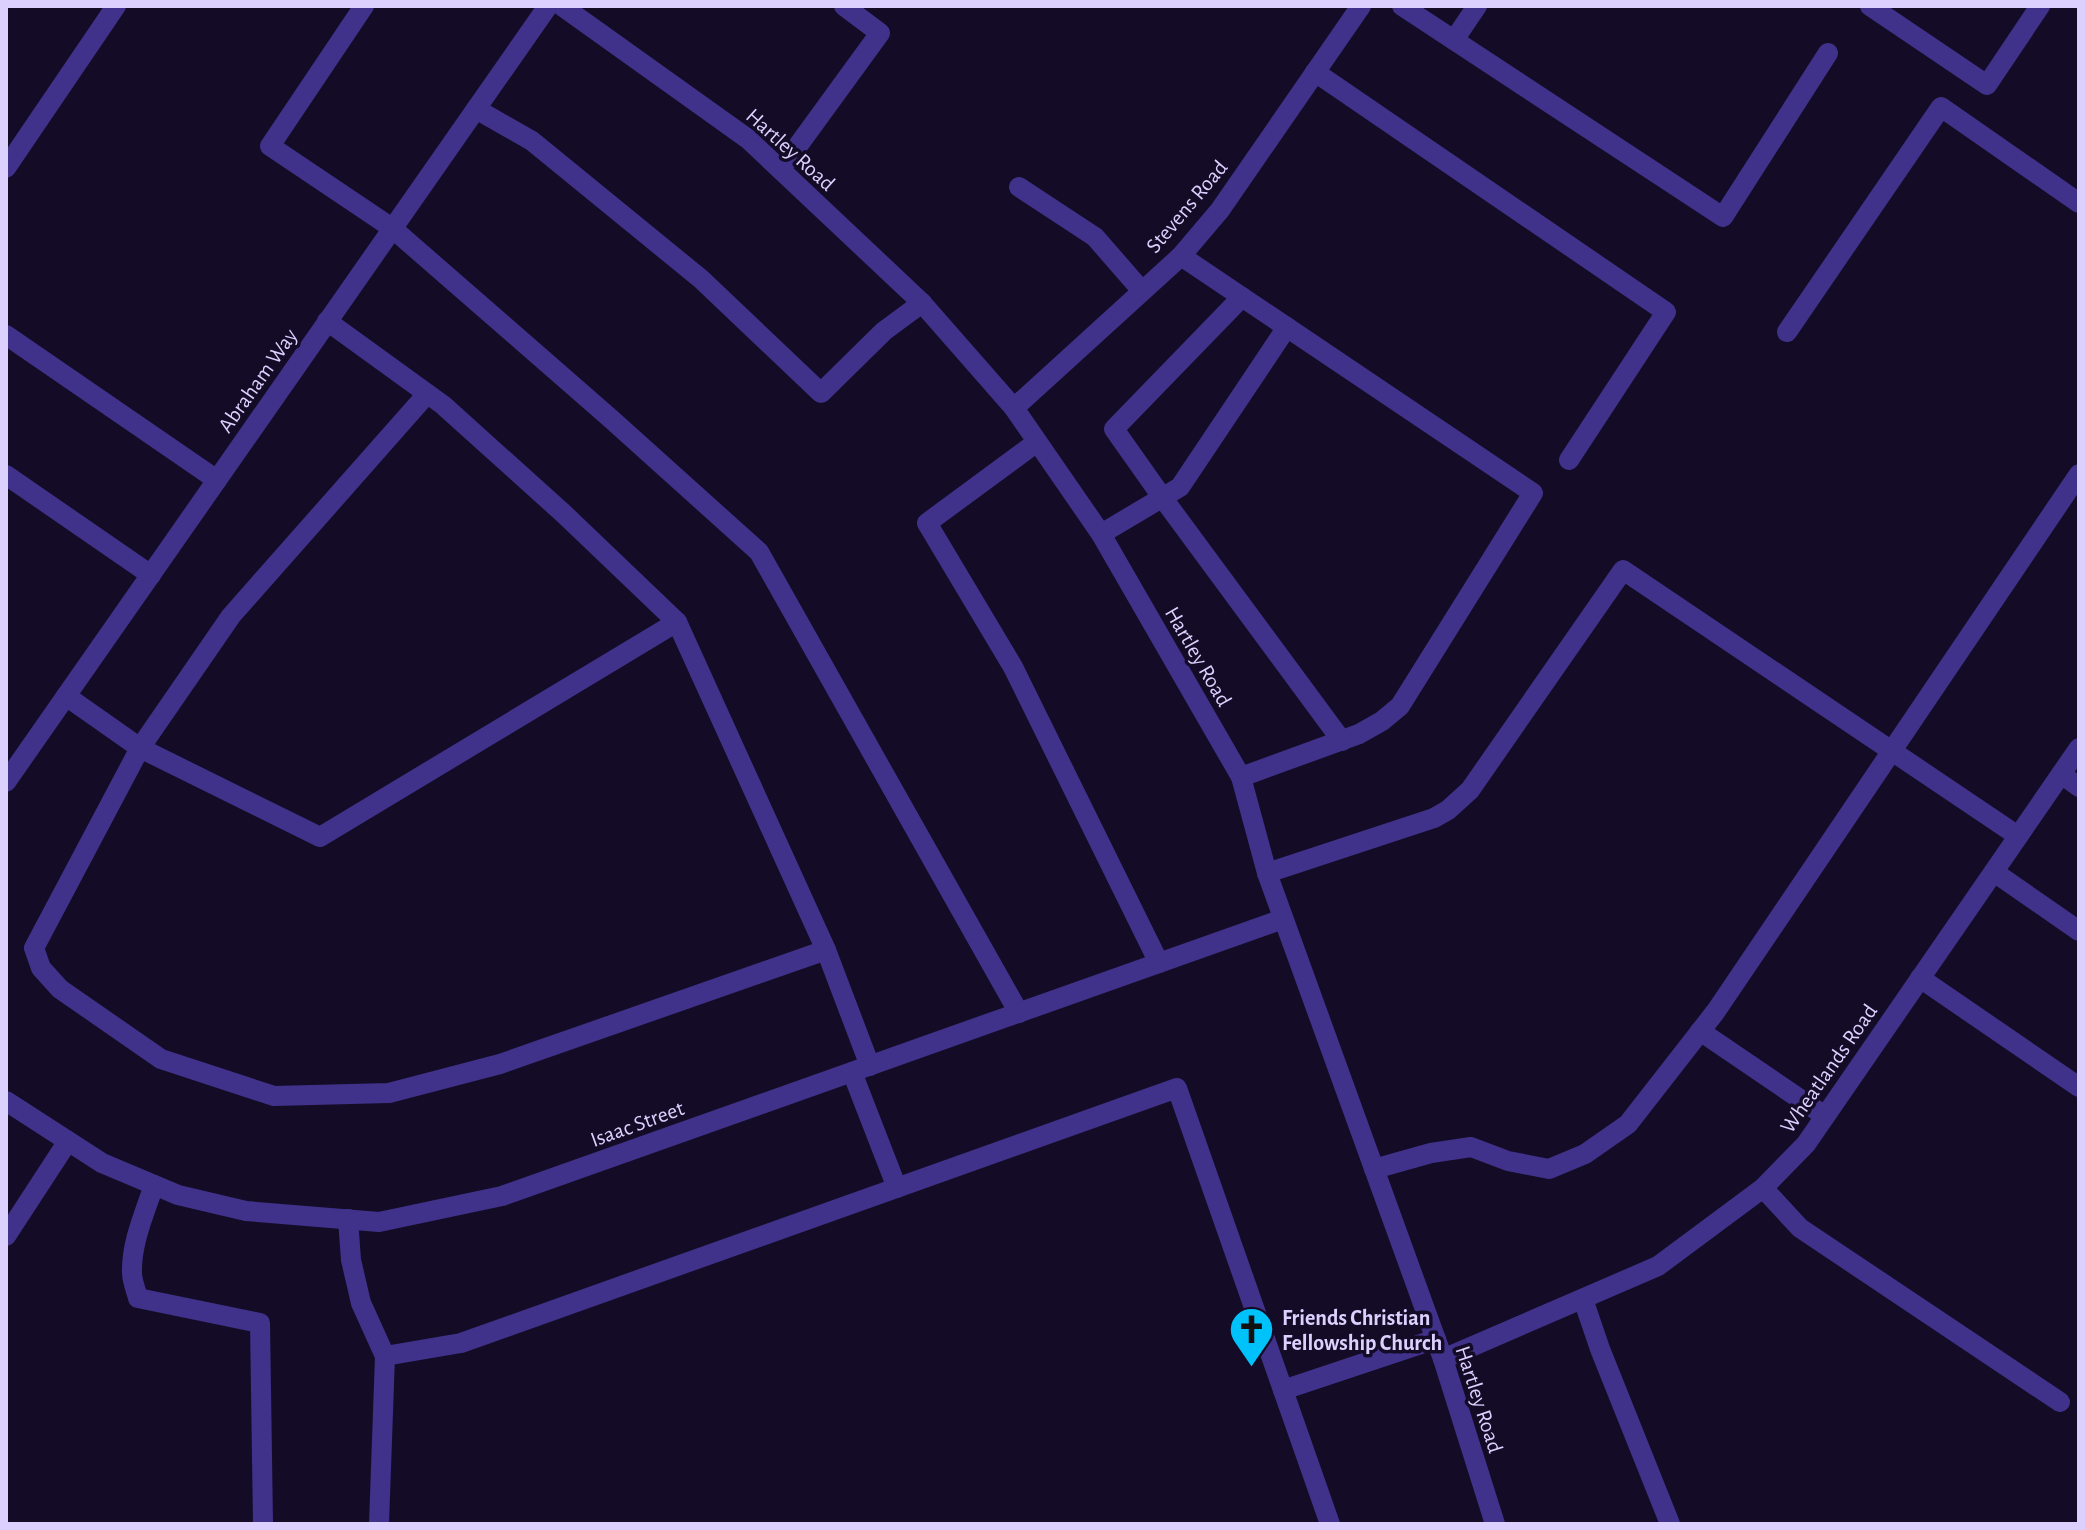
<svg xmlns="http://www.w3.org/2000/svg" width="2085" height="1530" viewBox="0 0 2085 1530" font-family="'Alegreya Sans',sans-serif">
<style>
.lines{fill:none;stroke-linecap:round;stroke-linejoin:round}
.minor{stroke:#40328a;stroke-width:20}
.labels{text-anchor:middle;stroke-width:7;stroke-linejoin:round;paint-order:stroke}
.street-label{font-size:22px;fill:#dcd0ff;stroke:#140c26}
.poi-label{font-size:22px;font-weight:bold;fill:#dcd0ff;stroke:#140c26;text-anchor:start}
</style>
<rect width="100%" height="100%" fill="#140c26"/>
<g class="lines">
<!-- minor -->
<g class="minor">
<path d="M364,6L270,146L392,228L610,418L759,552L1019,1013"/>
<path d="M562,6L748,139L922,303L1014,408L1101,534L1241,777L1267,873L1443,1359L1495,1524"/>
<path d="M1402,6L1723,217L1828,53"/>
<path d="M1870,6L1987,85L2040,6"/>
<path d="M1454,40L1477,6"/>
<path d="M1315,72L1666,312L1569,460"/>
<path d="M476,109L532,141L701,279L821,393L884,331L922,303"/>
<path d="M6,168L116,6"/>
<path d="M781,169L880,33L844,6"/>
<path d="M1019,187L1095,237L1142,291"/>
<path d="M1181,256L1533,493L1400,706L1382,721L1359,734L1241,777"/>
<path d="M1242,297L1114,429L1162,497L1342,741"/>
<path d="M1787,332L1941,107L2079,203"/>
<path d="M6,335L217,480"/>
<path d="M427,394L231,616L140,748L34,948L41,968L60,989L161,1059L274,1096L389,1093L500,1064L826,950L677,622"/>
<path d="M1014,408L1181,256L1220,210L1361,6"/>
<path d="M1037,442L927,523L1013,667L1159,963"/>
<path d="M6,475L151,575"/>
<path d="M1101,534L1180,487L1287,327"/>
<path d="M66,696L140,748L320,837L677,622L564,514L443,405L327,321"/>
<path d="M2061,774L2079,787"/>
<path d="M6,782L548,6"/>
<path d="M1994,872L2079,931"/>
<path d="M1267,873L1434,818L1448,810L1470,790L1623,570L2018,836"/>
<path d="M826,950L870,1066"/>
<path d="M1920,978L2079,1087"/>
<path d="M1700,1031L1825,1116"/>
<path d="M852,1072L897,1188"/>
<path d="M6,1101L102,1163L178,1195L246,1211L379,1222L502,1196L1283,919"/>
<path d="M1374,1169L1431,1153L1471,1147L1508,1161L1549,1169L1585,1154L1628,1124L1716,1011L2079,474"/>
<path d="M154,1185C145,1212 131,1243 132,1273C132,1281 136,1290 138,1298L260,1323L263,1524"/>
<path d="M1763,1188L1800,1228L2060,1402"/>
<path d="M348,1219L351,1260L361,1303L385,1356L379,1524"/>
<path d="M6,1236L68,1141"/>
<path d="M1583,1299L1600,1349L1670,1524"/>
<path d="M385,1356L461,1343L1177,1088L1330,1524"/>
<path d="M1443,1359L1658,1266L1763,1188L1806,1144L2079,748"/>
<path d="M1283,1390L1436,1339"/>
</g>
</g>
<!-- icons -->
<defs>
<symbol id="church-pin" viewBox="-11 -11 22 30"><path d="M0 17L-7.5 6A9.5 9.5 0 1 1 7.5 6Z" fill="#00c2fb" stroke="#140c26"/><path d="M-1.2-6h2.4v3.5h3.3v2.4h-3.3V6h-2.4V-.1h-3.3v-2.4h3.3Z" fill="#111"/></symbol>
</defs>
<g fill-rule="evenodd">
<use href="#church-pin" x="1226" y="1304" width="51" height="69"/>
</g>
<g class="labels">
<!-- street labels -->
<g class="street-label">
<text transform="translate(791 149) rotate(42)" y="8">Hartley Road</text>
<text transform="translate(1186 206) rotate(-50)" y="8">Stevens Road</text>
<text transform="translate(257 380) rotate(-55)" y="8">Abraham Way</text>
<text transform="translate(1199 656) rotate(60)" y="8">Hartley Road</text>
<text transform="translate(1828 1068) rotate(-55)" y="8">Wheatlands Road</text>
<text transform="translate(637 1123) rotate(-20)" y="8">Isaac Street</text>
<text transform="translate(1480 1399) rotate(72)" y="8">Hartley Road</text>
</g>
<!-- poi labels -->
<g class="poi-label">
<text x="1282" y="1325">Friends Christian<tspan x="1282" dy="25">Fellowship Church</tspan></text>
</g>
</g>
<!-- border -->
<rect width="2085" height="1530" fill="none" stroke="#dcd0ff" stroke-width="16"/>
</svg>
